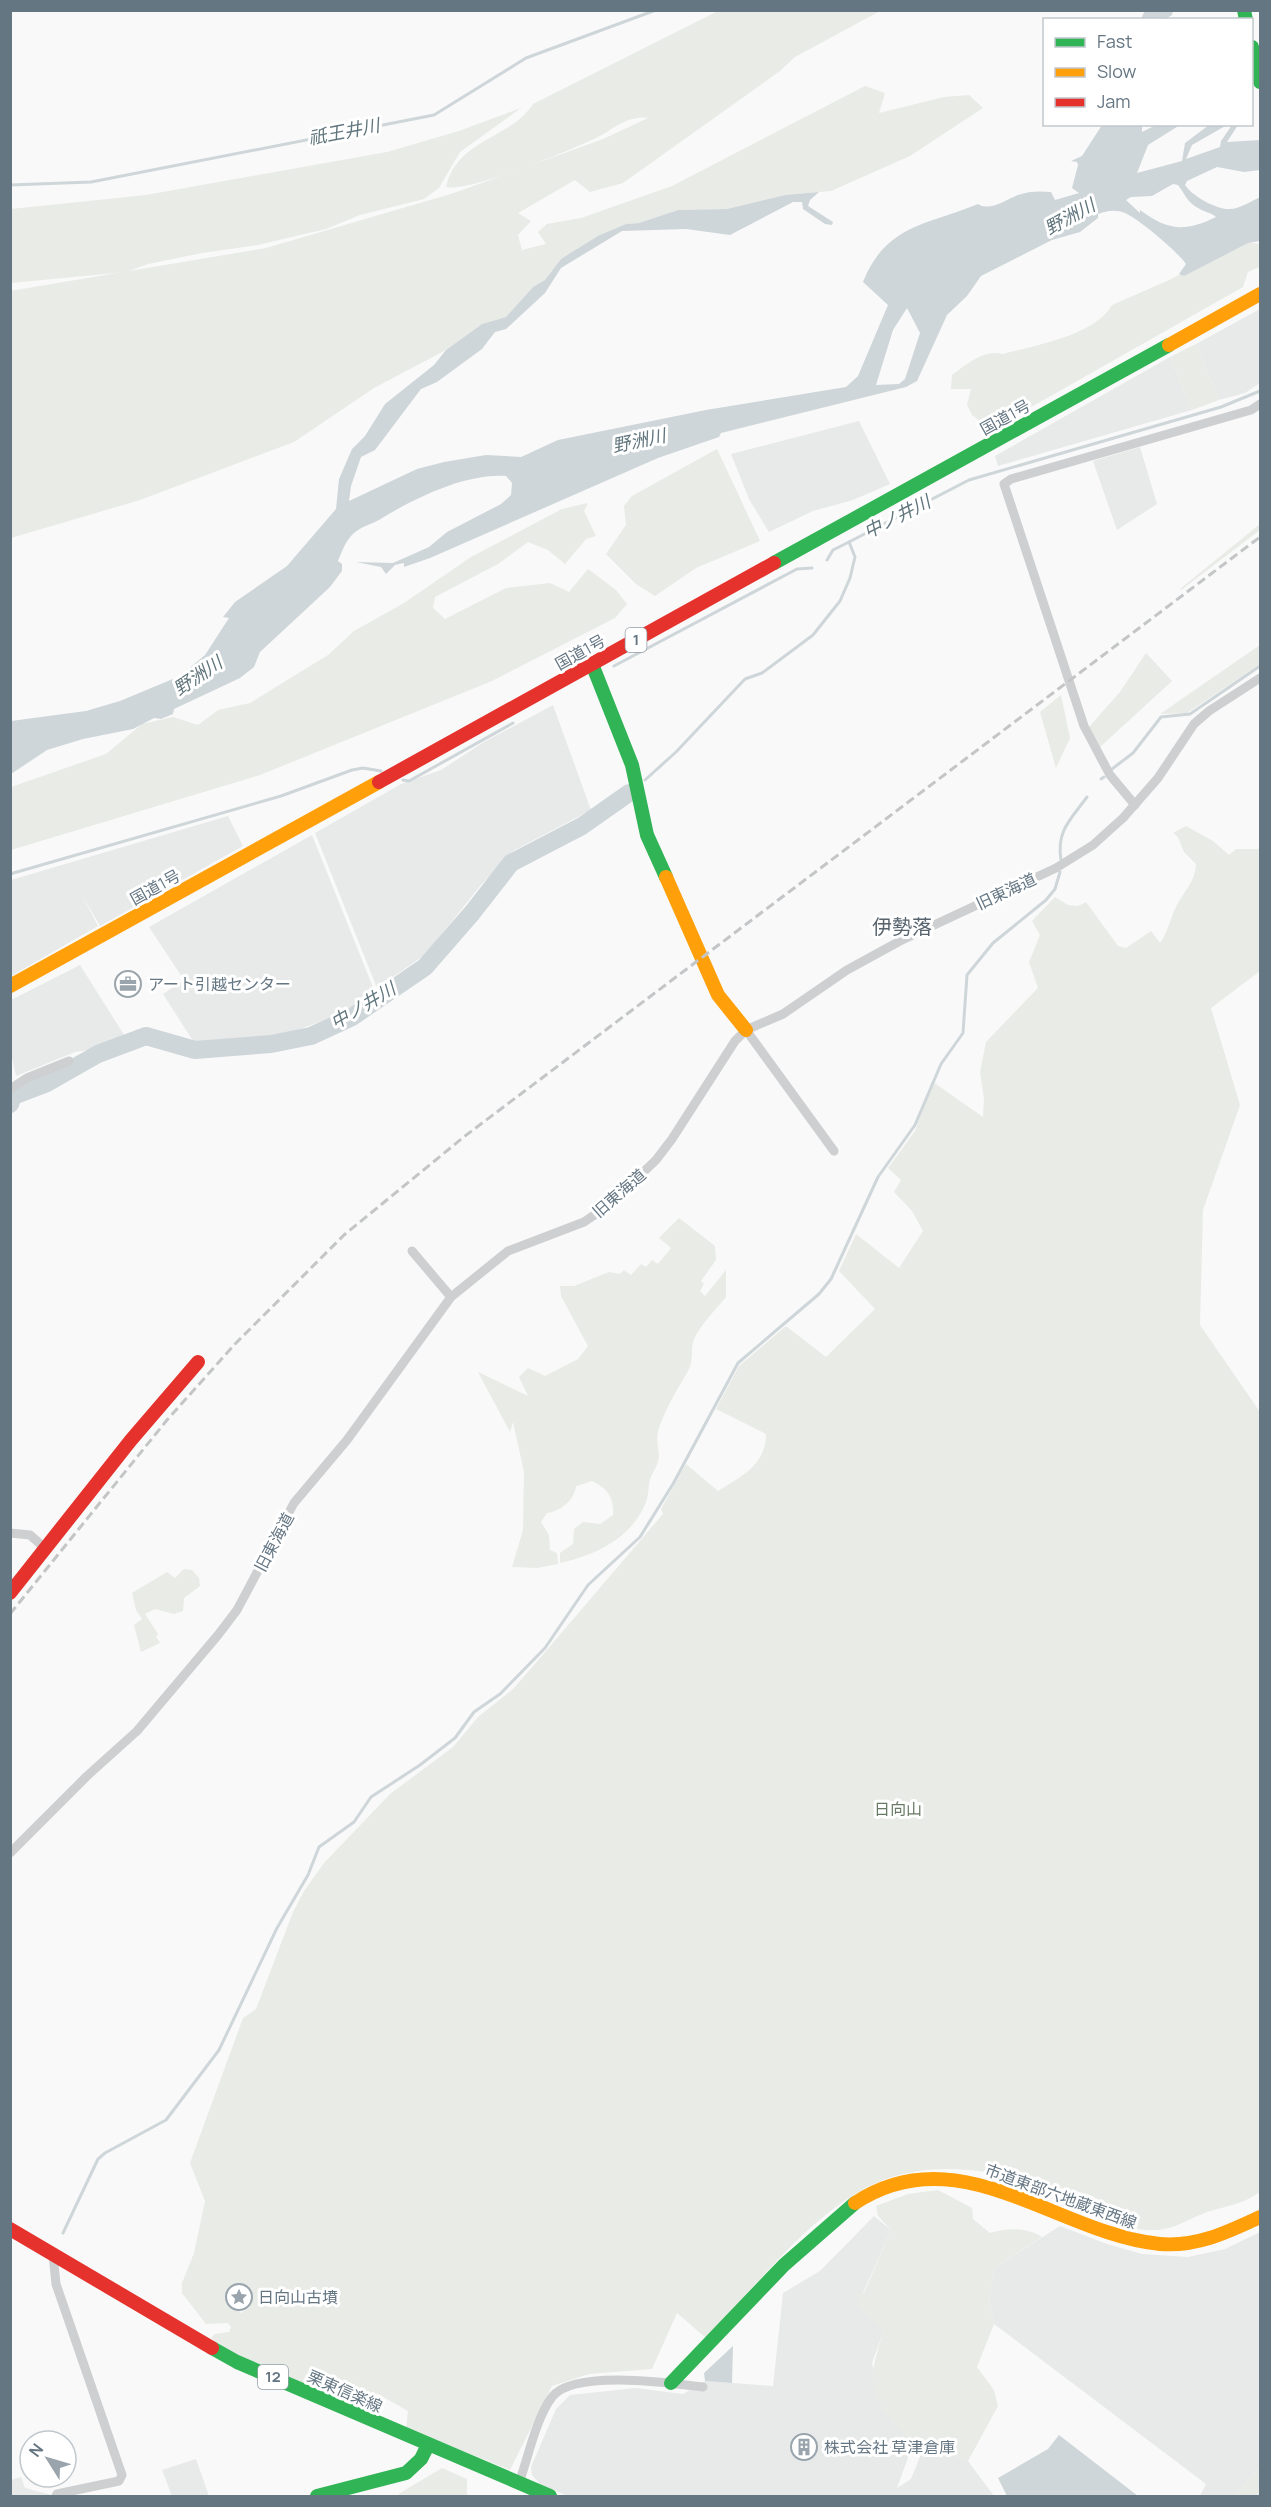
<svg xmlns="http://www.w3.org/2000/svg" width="1271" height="2507" viewBox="0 0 1271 2507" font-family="Manrope,'Noto Sans JP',sans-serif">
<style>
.built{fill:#e8e9e9}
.green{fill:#e8ebe6;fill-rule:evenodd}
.water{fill:#ced6d9;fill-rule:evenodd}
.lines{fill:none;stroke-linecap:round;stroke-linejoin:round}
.stream{stroke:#ced6d9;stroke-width:3}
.river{stroke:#ced6d9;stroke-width:18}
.street{stroke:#cecfd0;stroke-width:9}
.fast{stroke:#30b455;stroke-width:14}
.slow{stroke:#ff9f0a;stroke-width:14}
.jam{stroke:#e5322d;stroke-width:14}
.rail{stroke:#c3c5c6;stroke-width:3;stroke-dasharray:9 4.5;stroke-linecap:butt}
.labels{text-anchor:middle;stroke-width:6;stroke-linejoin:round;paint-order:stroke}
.shield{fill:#fff;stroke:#939fa8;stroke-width:1.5}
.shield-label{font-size:15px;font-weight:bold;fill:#657683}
.street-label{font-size:16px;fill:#657683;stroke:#fff}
.poi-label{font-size:16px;fill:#657683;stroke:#fff;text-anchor:start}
.park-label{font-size:16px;fill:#687a64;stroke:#fff}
.water-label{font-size:18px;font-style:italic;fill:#60757c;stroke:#fff}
.quarter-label{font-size:20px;fill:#57646e;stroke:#fff}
</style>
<rect width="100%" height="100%" fill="#f9f9f9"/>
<!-- built -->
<g class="built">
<path d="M1260,309V383L1245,393L1219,400L1196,344Z"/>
<path d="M1170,357L1192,410L998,466L995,456Z"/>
<path d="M859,421L890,484L853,500L813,511L769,532L749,499L731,454Z"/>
<path d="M1140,447L1157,504L1117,530L1093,461Z"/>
<path d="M553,705L591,810L513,851L480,886L426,954L377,988L315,833L401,784L441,770L484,742Z"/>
<path d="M228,816L243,846L100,926L82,895L98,926L11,976V880Z"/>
<path d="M312,835L374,990L346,1011L293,1032L210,1043L193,1041L163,994L184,980L149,927Z"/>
<path d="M80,965L126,1038L96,1049L75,1052L16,1076L11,1053V1000Z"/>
<path d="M874,2216L891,2230L863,2293L884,2330L872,2363L883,2408L913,2444L897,2488L911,2479L921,2454L939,2450L968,2461L994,2496H568L540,2484L532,2475L531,2467L556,2409L570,2395L636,2388L683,2394L705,2381L773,2386L783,2293L820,2271Z"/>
<path d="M1060,2226L1107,2244L1142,2254L1188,2257L1225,2249L1260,2232V2466L1236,2496H1200L1206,2484L994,2324L989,2301L994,2268Z"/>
<path d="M196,2459L209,2496H172L162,2470Z"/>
<path d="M21,2477L25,2488L52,2495L11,2496V2480Z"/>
</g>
<!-- green -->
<g class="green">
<path d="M718,11H880L795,57L780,71L623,183L590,192L575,180L518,213L531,221L518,235L522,250L546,244L538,232L547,224L581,218L672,186L865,86L885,93L879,113L944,97L969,95L983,108L910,156L831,191L785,195L727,209L678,210L639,223L626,224L561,259L545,280L533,287L506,317L482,324L446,350L374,388L294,442L140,500L11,538L10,291L266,248L454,193L603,139L648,118C628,114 611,131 594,139C568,151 470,192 446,187C457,139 511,139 533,104Z"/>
<path d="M521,108L460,152L439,188L424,199L360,215L326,229L258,245L202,253L148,264L126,272L11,283V209L146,195L387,152L459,131Z"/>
<path d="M1246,242L1260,244V267L1248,272L1243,287L1026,410L986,426L972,415L967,405L971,389H951L952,375C966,365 984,349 1002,354C1034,346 1096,335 1112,305L1167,281Z"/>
<path d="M1196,344L1219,400L1192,410L1170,357Z"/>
<path d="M717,449L760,541L696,568L655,596L636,584L606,554L626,525L624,506L632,496Z"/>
<path d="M588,503L584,511L596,536L586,539L565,564L548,550L528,542L498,564L435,597L433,608L445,619L506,588L550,583L569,592L588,569L616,590L627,604L615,618L492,681L260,775L11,850V787L106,754L142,724L173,717L198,725L218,710L250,703L328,655L354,631L404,603L471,557L562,509Z"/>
<path d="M1260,524V530L1181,590L1180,589Z"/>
<path d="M1260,645V664L1187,713L1160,714Z"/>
<path d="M1146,653L1172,681L1100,747L1089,727L1120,692Z"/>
<path d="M1061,695L1070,738L1056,768L1040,712Z"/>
<path d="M1186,826L1213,841L1229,855L1236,849H1260V971L1211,1008L1240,1105L1203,1210L1200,1325L1260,1412V2192C1242,2204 1235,2204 1214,2210C1185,2218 1173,2235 1137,2229C1117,2226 1110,2206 1094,2197C1083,2191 1066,2190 1054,2186C996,2171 929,2157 872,2185C805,2218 757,2286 706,2338L677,2313L652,2369L589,2374L552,2386L510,2470L406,2428L408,2411L378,2394L364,2392L353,2400L339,2399L314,2387V2377L307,2385L224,2349L211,2338L215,2334L229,2332L231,2327L228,2323L206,2324L182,2293V2283L194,2253L205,2201L190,2163L243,2018L256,2009L293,1912L304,1891L324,1863L390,1794L453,1747L478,1717L513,1689L528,1672L663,1514L661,1509L686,1464L718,1491C742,1476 766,1465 766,1434L716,1409L739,1366L786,1326L826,1357L875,1309L839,1271L856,1234L899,1268L923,1231L912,1211L894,1192L901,1180L888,1168L915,1131L933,1082L983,1117L984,1099L980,1072L986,1042L1038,988L1029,962L1040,935L1032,921L1055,897L1068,905L1078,906L1086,902L1118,946L1126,948L1151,931L1160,943C1168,932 1170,919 1176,907C1183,892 1195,883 1196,864L1184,852L1178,837L1173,833ZM237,2286L249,2290L250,2307L241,2313L230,2302L231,2290Z"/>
<path d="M679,1218L715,1246L716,1260L701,1281L704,1284L700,1291L705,1296L726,1270V1297C715,1311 699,1325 693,1342C691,1350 693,1361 689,1369C678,1389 665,1408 658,1431C655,1441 661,1453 658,1462C656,1468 652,1473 650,1479C648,1487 649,1494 646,1502C632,1538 596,1555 560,1563V1553L573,1544L574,1529L583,1522L600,1524L613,1515C614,1497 608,1489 592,1481L576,1486C575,1500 559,1512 547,1513L541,1522L549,1535L550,1550L557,1553L558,1564L537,1568L512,1567L523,1530L524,1472L513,1422L510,1432L478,1372L528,1396L519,1377L528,1368L545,1376L578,1359L588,1346L561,1296L560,1286H574L609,1272L620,1274L624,1270L631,1275L641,1264L646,1267L652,1260L658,1264L671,1248L659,1238Z"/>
<path d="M184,1569L192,1570L199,1578L200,1586L184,1598L183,1611L174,1614L155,1609L145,1614L158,1634L156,1637L160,1643L141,1652L134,1625L142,1619L136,1610L132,1593L167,1572L175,1578Z"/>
<path d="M938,2190L972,2208L973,2219L990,2233C1008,2228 1026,2227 1042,2237L994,2268L989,2301L994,2324L977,2367L994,2390L998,2406L968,2461L939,2450L921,2454L910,2451L912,2444C871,2394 863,2393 884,2330L858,2306V2293H864L891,2230L878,2216L876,2206L908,2194Z"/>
<path d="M1260,2466V2496H1236Z"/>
<path d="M442,2468L467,2479V2495L398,2496L400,2493Z"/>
</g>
<!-- water -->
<g class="water">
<path d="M1145,10H1173V11L1172,15L1165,19H1141Z"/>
<path d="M1102,125H1142V132L1156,125H1180L1148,145L1137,173L1182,161L1185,143L1209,125H1227L1192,145L1186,159L1220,147L1221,141L1232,125H1238L1227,142L1260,140V170L1244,172L1217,167L1187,181L1185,185C1192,196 1217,210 1230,209C1239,209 1252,201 1260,197V241L1248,243L1184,276L1179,274L1186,264C1178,252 1139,219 1125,213C1116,209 1106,211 1098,214V218L1080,232L1052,240L981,276L967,296L947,315L917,381L906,387L721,433L719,437L658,458L430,558L404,567V563L395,565L386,574L381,567L356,562L393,563L429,547L447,532L501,504L511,495L512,483L506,476C465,473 413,499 379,520C371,524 361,527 354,533C346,540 342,551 338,561L342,564V571L330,587L260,652L254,667L240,678L174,709L173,714L161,719L154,718L133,729L83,739L47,750L11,774V721L86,711L120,701L180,676L205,655L229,618L223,617L235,602L287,566L336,509L339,479L352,449L365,436L385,404L434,365L446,350L482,324L506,317L533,287L545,280L561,259L598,236L626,224L639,223L678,210L727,209L785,195L819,192L810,200L808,206L833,222L832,225L825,224L803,209L802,202H793L730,235L686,229L622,231L561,268L545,293L506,329L495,332L482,349L437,382L421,389L375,450L361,457L351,486L349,501L417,469L444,462L486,455L521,457L558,440L706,410L846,387L858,376L888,305L863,282C886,224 928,225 978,204C990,212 1007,199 1018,195C1029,191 1040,191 1051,192L1055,200L1079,193L1072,188L1078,165L1077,162L1071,161L1082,156ZM1173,184L1178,185C1185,194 1187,202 1198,208C1204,212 1210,212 1216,217C1185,232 1168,231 1140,210V213L1126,200L1131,197L1152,196ZM907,308L920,333L905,379L899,384L876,385L893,330Z"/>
<path d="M733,2346L732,2383L705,2381L704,2373Z"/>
<path d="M1059,2435L1138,2496H1007L998,2478L1048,2449Z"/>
</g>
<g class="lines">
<!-- stream -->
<g class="stream">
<path d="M10,185L91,182L434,115L526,58L656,10"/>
<path d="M827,560L833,550L849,542"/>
<path d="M614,666L797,569L812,568"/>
<path d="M1112,769L1133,753L1161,717L1190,714L1260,666"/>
<path d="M1101,779L1104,777"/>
<path d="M403,780L409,781L513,723"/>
<path d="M645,780L676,752L745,679L762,673L813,635L840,601L850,578L855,557L849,542L969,480L1221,407L1260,391"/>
<path d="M1061,860C1056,831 1071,819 1087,797"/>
<path d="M10,874L281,796L352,770L363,768L381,771"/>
<path d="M63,2233L98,2159L105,2153L166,2120L219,2050L277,1928L308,1875L319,1847L354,1822L371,1797L420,1765L455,1738L474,1712L500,1694L545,1648L588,1585L640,1537L673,1484L738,1363L819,1294L831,1279L878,1177L915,1125L941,1064L963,1033L967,975L993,943L1046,900L1055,889L1060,872"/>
</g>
<!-- river -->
<path class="river" d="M10,1104L13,1096L47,1083L98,1054L146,1036L195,1050L271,1044L311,1036L352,1017L425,967L472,913L511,863L582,826L629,793"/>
<!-- street -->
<g class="street">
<path d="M1135,805L1110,775L1084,726L1004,484L1011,479L1251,410L1260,404"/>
<path d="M378,994L382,1001"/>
<path d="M746,1030L834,1151"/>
<path d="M10,1089L27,1078L69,1061"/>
<path d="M412,1251L451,1297"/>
<path d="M10,1533L30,1535L46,1549"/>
<path d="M10,1853L87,1776L137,1731L218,1635L237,1610L294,1503L347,1440L451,1297L508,1251L584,1222L609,1205L656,1160L672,1139L735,1041L746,1030L783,1014L847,970L900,941L1056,868L1093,845L1123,818L1158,778L1194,724L1209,711L1260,678"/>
<path d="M53,2254L56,2284L122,2475L119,2481L57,2494L56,2496"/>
<path d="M519,2483C528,2458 536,2418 552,2397C573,2369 671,2383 703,2387"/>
</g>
<!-- fast -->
<g class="fast">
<path d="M1244,10L1246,20"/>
<path d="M1252,47L1260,82"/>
<path d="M774,563L1169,345"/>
<path d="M592,664L632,765L647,835L666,877"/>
<path d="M212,2348L237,2362L550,2496"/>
<path d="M671,2383L784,2265L855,2203"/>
<path d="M317,2496L406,2473L421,2459L428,2445"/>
</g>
<!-- slow -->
<g class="slow">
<path d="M1169,345L1260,294"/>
<path d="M666,877L718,995L746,1030"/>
<path d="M10,986L379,782"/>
<path d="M855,2203C959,2134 1057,2234 1160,2244C1197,2247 1228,2232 1260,2217"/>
</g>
<!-- jam -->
<g class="jam">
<path d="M379,782L774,563"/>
<path d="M10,1593L131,1440L198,1362"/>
<path d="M10,2229L212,2348"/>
</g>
<!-- rail -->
<path class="rail" d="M10,1614L167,1420L235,1344L344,1235L465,1136L1260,537"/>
</g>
<!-- icons -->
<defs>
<symbol id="office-ring" viewBox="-11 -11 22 22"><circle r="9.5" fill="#fff" stroke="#99a4ac" stroke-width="1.5"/><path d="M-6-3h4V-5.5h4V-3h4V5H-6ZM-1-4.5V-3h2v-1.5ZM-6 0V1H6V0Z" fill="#99a4ac"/></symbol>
<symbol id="sight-ring" viewBox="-11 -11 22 22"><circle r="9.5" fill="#fff" stroke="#99a4ac" stroke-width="1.5"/><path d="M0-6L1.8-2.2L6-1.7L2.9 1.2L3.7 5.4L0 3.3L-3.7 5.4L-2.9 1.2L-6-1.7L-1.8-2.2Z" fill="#99a4ac"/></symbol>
<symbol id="building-ring" viewBox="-11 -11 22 22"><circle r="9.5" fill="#fff" stroke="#99a4ac" stroke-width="1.5"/><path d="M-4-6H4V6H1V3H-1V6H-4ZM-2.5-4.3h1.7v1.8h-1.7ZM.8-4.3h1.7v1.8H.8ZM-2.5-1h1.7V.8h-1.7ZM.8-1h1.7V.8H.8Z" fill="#99a4ac"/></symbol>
</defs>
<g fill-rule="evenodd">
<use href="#office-ring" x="113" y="969" width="30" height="30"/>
<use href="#sight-ring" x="224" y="2282" width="30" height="30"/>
<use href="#building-ring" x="789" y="2432" width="30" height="30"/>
</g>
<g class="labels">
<!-- shield labels -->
<g class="shield">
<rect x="625.5" y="628" width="21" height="24" rx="4.5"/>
<rect x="258" y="2365" width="30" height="24" rx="4.5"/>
</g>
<g class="shield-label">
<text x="636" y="645">1</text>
<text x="273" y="2382">12</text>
</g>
<!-- street labels -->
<g class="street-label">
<text transform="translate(1005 417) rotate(-29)" y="6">国道1号</text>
<text transform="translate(580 652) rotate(-29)" y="6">国道1号</text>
<text transform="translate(155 887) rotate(-29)" y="6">国道1号</text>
<text transform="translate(1006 891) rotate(-25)" y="6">旧東海道</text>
<text transform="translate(619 1193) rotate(-41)" y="6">旧東海道</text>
<text transform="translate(274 1542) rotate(-62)" y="6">旧東海道</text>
<text transform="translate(1061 2196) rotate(20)" y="6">市道東部六地蔵東西線</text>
<text transform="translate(345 2391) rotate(24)" y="6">栗東信楽線</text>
</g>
<!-- poi labels -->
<g class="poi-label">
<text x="148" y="990">アート引越センター</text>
<text x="258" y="2303">日向山古墳</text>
<text x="824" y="2453">株式会社 草津倉庫</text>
</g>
<!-- park labels -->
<g class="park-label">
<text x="898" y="1815">日向山</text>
</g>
<!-- water labels -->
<g class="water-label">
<text transform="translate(344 132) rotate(-11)" y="6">祇王井川</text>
<text transform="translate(1070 217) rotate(-29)" y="6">野洲川</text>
<text transform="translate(639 441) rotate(-12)" y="6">野洲川</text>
<text transform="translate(897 517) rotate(-27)" y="6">中ノ井川</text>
<text transform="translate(198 676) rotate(-34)" y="6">野洲川</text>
<text transform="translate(363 1006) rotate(-31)" y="6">中ノ井川</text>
</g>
<!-- quarter labels -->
<g class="quarter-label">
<text x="902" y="934">伊勢落</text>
</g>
</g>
<!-- border -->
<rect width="1271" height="2507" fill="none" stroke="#657683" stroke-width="24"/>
<!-- legend -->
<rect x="1043" y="18" width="210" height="108" fill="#ffffff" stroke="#c1c8cd" stroke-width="1.5"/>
<rect x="1055" y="38" width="30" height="9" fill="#30b455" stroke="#c1c8cd" stroke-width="1.5"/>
<text x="1097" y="48" font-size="18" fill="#657683">Fast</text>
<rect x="1055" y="68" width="30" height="9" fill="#ff9f0a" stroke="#c1c8cd" stroke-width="1.5"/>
<text x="1097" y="78" font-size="18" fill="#657683">Slow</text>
<rect x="1055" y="98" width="30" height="9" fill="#e5322d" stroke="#c1c8cd" stroke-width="1.5"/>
<text x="1097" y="108" font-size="18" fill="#657683">Jam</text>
<!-- north arrow -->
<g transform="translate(48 2459) rotate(307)"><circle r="28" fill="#ffffff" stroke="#c1c8cd" stroke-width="1.5"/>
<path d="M0-4.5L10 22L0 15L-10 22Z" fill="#99a4ac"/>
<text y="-9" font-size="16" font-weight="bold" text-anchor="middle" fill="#657683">N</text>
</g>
</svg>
